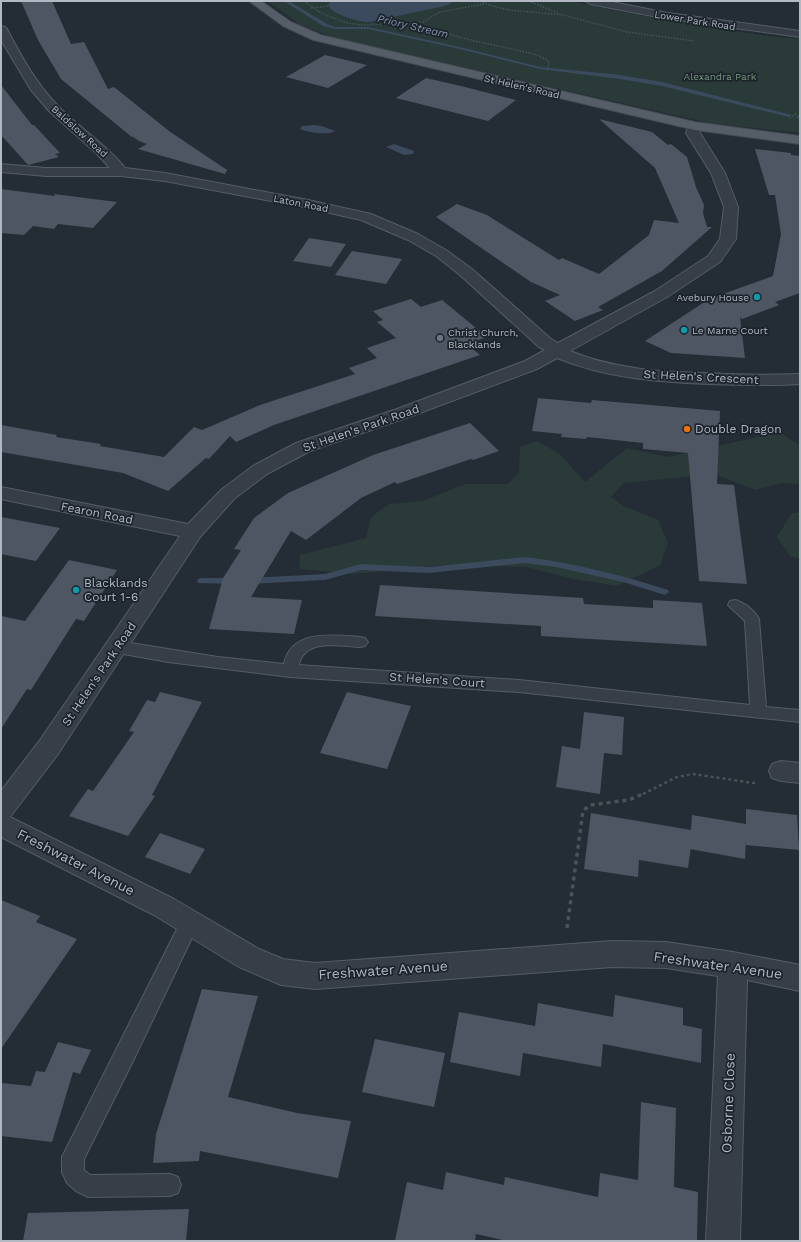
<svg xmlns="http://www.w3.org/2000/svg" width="801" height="1242" viewBox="0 0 801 1242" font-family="'Work Sans',sans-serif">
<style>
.green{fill:#293a39}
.water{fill:#3c4a5d}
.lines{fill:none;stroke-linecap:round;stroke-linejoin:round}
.stream{fill:#3c4a5d;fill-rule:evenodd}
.building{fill:#4d5662}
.service-casing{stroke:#555c65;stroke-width:2}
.minor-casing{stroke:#555c65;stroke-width:2}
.primary-casing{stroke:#414750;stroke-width:2}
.path-far2{stroke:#465557;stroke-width:1.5;stroke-dasharray:1.5 1.5;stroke-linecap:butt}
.path-far1{stroke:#465557;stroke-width:2.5;stroke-dasharray:3 3;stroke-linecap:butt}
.path{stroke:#465557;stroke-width:3.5;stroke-dasharray:4 4;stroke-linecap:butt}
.service{fill:#373e47;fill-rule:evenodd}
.minor{fill:#373e47;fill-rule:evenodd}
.primary{fill:#555d67;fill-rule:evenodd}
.culture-dot{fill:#0f9aa8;stroke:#1d232c;stroke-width:1.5}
.worship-dot{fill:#6b7280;stroke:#1d232c;stroke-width:1.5}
.food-dot{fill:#e8710a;stroke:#1d232c;stroke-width:1.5}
.labels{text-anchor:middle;stroke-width:3.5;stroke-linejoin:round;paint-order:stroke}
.far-street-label{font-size:10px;fill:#b2b9c3;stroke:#1d232c}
.far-park-label{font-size:10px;fill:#74967b;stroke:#1d232c}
.far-poi-label{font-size:10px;fill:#b2b9c3;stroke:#1d232c;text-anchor:start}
.far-water-label{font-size:11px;font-style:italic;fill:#7e90a8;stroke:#1d232c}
.street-label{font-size:12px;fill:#b2b9c3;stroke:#1d232c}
.poi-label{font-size:12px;fill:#b2b9c3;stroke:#1d232c;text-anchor:start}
.near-street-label{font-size:14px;fill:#b2b9c3;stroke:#1d232c}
</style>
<rect width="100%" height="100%" fill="#242c36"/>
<!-- green -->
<g class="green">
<path d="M267,1H570C620,12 670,21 721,29C747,33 773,37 800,39V133L710,123L335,38L301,25Z"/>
<path d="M779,432L800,445V484L782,483L755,490L714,474L624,483L611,497L622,505L658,520L668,543L660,565L617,586L569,578L527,567L443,565L354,574L299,569L300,555L366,538L371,517L389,504L423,501L465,484H508L519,472L520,447L536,441L559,453L585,482L627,448L668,457Z"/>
<path d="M800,512V559L790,556L777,537L792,513Z"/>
</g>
<!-- water -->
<g class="water">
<path d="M331,1H455L445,6L369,22C359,22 332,15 328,5Z"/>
<path d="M313,125L322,126L335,131C329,136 306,132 300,129L302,126Z"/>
<path d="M394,144L414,151L413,154L404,155L386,147Z"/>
</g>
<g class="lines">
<!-- stream -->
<g class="stream">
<path d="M284,1H289L327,24L335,27H368L460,47L540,67L620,75L662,82L792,115L789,117L662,86L620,79L540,69L460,49L368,29H335L323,26Z"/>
<path d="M800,115V119L796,117L797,116Z"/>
<path d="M525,557C574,563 621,575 668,590L669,592L665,595L623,582L556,567L525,563L429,573L361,570L325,580L249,584L245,581L249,578L325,574L361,564L429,567Z"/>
<path d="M201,578H234L238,581L234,584L198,583L197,581L198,579Z"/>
</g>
</g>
<!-- building -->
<g class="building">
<path d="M21,1H52L71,44L84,42L108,89L114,87L169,131L227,170L225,174L138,149L147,144L139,141L132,136L133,138L61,79L38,40Z"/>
<path d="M325,55L367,65L328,88L286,77Z"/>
<path d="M426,78L465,87L516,100L488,121L396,98Z"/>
<path d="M1,85L32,125H34L60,153L55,154L59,157L28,165L1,135Z"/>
<path d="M599,119L652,132L668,145L671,144L687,157L696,187L704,205L703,213L707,227H712L662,271L598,307L603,310L575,321L545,301L560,295L531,282L436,217L457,204L487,215L559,260L562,258L599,274L649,235L654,220L679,223L655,168Z"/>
<path d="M755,149L791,153V155L800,156V293L775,302L779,305L742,319L740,317L745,358L671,353L645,341L709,299L773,276L781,234L775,195H769Z"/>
<path d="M1,189L55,196L54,194L117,202L93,228L58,224L54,229L33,226L24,235L1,233Z"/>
<path d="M309,238L346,244L331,267L293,261Z"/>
<path d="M352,251L402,259L386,284L335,275Z"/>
<path d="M411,299L421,307L442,300L487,337L467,344L480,355L274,425L236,442L230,436L209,459L206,458L168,491L123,473L1,452V425L57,435L56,437L101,444L100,446L164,457L194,427L202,430L260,405L355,374L349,368L377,358L367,348L396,338L377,322L383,320L373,311Z"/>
<path d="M538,398L591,403L592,400L720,411L717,484L734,485L747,584L699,581L688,453L643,449V443L587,437L586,439L561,437L562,434L532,431Z"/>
<path d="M470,423L499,451L473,460L471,459L397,484L395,482L361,498L306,540L291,531L251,597L302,600L294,634L209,629L223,578L241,550L234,549L254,518L288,493L373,455Z"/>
<path d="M1,517L60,528L36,561L1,554Z"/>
<path d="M69,560L117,570L84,621L76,619L31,690L27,689L1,729V616L25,621Z"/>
<path d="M380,585L583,598L584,604L653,608V600L702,603L707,646L541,636V626L375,616Z"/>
<path d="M160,692L202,702L152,795L155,796L128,836L69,816L88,789L93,791L134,732L129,731L147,700L155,702Z"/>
<path d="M347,692L411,706L387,769L320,753Z"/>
<path d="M584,712L624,717L622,755L604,753L600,794L556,787L562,746L580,749Z"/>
<path d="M746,809L797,815L799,850L746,845V840L745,859L690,849L691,846L688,868L639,860L638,877L584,869L591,813L691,830L692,815L746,824Z"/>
<path d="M160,833L205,849L190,874L145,857Z"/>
<path d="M1,900L40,916L36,922L77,939L1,1049Z"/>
<path d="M202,989L258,996L228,1097L297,1113L351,1121L338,1178L200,1151L199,1161L153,1163L156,1134Z"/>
<path d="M615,995L683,1008V1025L702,1029L701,1063L603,1044L601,1067L523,1053L520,1076L450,1062L459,1012L535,1026L538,1003L613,1017Z"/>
<path d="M375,1039L445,1053L434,1107L362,1092Z"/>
<path d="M58,1042L91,1050L80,1074L73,1072L52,1142L1,1136V1083L31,1086L36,1071L45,1072Z"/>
<path d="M641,1102L676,1108L674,1187L698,1192L697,1241H507L476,1234L475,1241H395L407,1182L443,1190L446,1172L504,1185L505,1177L598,1197L600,1173L638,1180Z"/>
<path d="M189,1209L186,1241H23L28,1213Z"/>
</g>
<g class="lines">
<defs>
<g id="service">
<path d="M735,600C744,602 755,611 759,619L766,707L800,710V722L519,692L290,677L168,662L118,653L113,651L110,647L113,643L118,641L218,657L284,664C291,629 333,635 360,637L365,638L368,642L365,646L360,647C340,646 304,638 299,665L519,680L750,705L745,621L728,605L730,601Z"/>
<path d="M190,915L197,917L199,923L134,1059L84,1159V1170L90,1175L170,1174L178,1177L181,1185L178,1193L170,1196L88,1197L76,1191L67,1183L62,1172V1157L183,917Z"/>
</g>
<g id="minor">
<path d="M585,1H607L668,13L800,31V37L668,19L590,4Z"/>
<path d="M1,26L5,27L7,29C21,56 36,83 58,106C79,128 106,144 125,168L165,173L308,200L371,214L418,234L446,250L472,269L551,339L558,343L655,291L708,256L720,239L724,207L711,173L686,133L690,123H700L702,126L700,133L725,173L738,207L736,239L720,262L667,297L570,351C614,369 661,372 708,373C739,375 769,375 800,374V384C770,386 739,385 709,384C657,382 606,378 557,358L537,369L409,417L310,451L267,474L235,498L200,537L58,754L10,817L174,899L259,949L283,959L315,963L612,941L666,942L733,952L800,965V991L747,980L740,1241H706L718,976L666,968L612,967L315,989L281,985L239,967L154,915L1,837V791L40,740L180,536L1,499V487L188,524L221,490L253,466L296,443L397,409L525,361L545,350L539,347L460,275L436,256L408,240L361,220L308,208L165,181L121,176H46L1,172V164L46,168H110L96,153L49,111L31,90L1,40Z"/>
<path d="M781,761L800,763V783L781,781L772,778L769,771L772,764Z"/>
</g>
<path id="primary" d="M249,1H261L291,22L321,35L695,122L800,136V144L695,130L313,40L283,26Z"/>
</defs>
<!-- service casing -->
<use href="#service" class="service-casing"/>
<!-- minor casing -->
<use href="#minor" class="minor-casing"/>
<!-- primary casing -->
<use href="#primary" class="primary-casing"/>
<!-- path-far2 -->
<g class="path-far2">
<path d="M304,1L323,14L347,23L362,25L404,23L418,25L462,38L534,54L546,59L549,63L547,72"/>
<path d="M480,1L489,5L509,10L563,15L627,32L695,41"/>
<path d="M529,1L560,14"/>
<path d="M311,8L329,6"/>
<path d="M418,25L440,12L484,4"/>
<path d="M790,118L797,113"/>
</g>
<!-- path-far1 -->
<path class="path-far1" d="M643,794L677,777L693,774L753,783L757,782"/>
<!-- path -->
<path class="path" d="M567,928L583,811L590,805L629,800L645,793"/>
<!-- service -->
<use href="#service" class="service"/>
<!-- minor -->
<use href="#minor" class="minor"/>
<!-- primary -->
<use href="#primary" class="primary"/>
</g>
<!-- markers -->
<g class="culture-dot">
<circle cx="757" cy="297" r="4"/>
<circle cx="684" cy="330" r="4"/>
<circle cx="76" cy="590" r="4"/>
</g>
<circle class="worship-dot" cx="440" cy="338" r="4"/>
<circle class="food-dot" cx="687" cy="429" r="4"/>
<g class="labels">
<!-- far-street labels -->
<g class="far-street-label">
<text transform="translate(695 20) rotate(9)" y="4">Lower Park Road</text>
<text transform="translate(522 86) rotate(13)" y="4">St Helen's Road</text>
<text transform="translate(80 131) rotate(42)" y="4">Baldslow Road</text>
<text transform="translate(301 203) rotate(11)" y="4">Laton Road</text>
</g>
<!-- far-park labels -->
<g class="far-park-label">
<text x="720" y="80">Alexandra Park</text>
</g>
<!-- far-poi labels -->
<g class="far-poi-label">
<text x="749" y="301" text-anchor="end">Avebury House</text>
<text x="692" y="334">Le Marne Court</text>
<text x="448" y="336">Christ Church,<tspan x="448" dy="12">Blacklands</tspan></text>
</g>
<!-- far-water labels -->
<g class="far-water-label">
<text transform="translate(413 26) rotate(13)" y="4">Priory Stream</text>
</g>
<!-- street labels -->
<g class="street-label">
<text transform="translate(701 377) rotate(3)" y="4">St Helen's Crescent</text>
<text transform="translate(361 428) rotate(-19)" y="4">St Helen's Park Road</text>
<text transform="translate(97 513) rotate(11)" y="4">Fearon Road</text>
<text transform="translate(99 674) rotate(-56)" y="4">St Helen's Park Road</text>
<text transform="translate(437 680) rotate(4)" y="4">St Helen's Court</text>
</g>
<!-- poi labels -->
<g class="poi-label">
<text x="695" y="433">Double Dragon</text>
<text x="84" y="587">Blacklands<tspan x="84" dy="14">Court 1-6</tspan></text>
</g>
<!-- near-street labels -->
<g class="near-street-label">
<text transform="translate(76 862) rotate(27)" y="5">Freshwater Avenue</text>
<text transform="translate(718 965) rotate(8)" y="5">Freshwater Avenue</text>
<text transform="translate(383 970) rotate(-4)" y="5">Freshwater Avenue</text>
<text transform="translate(728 1103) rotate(-88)" y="5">Osborne Close</text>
</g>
</g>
<!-- border -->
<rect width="801" height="1242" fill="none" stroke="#b2b9c3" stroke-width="4"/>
</svg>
